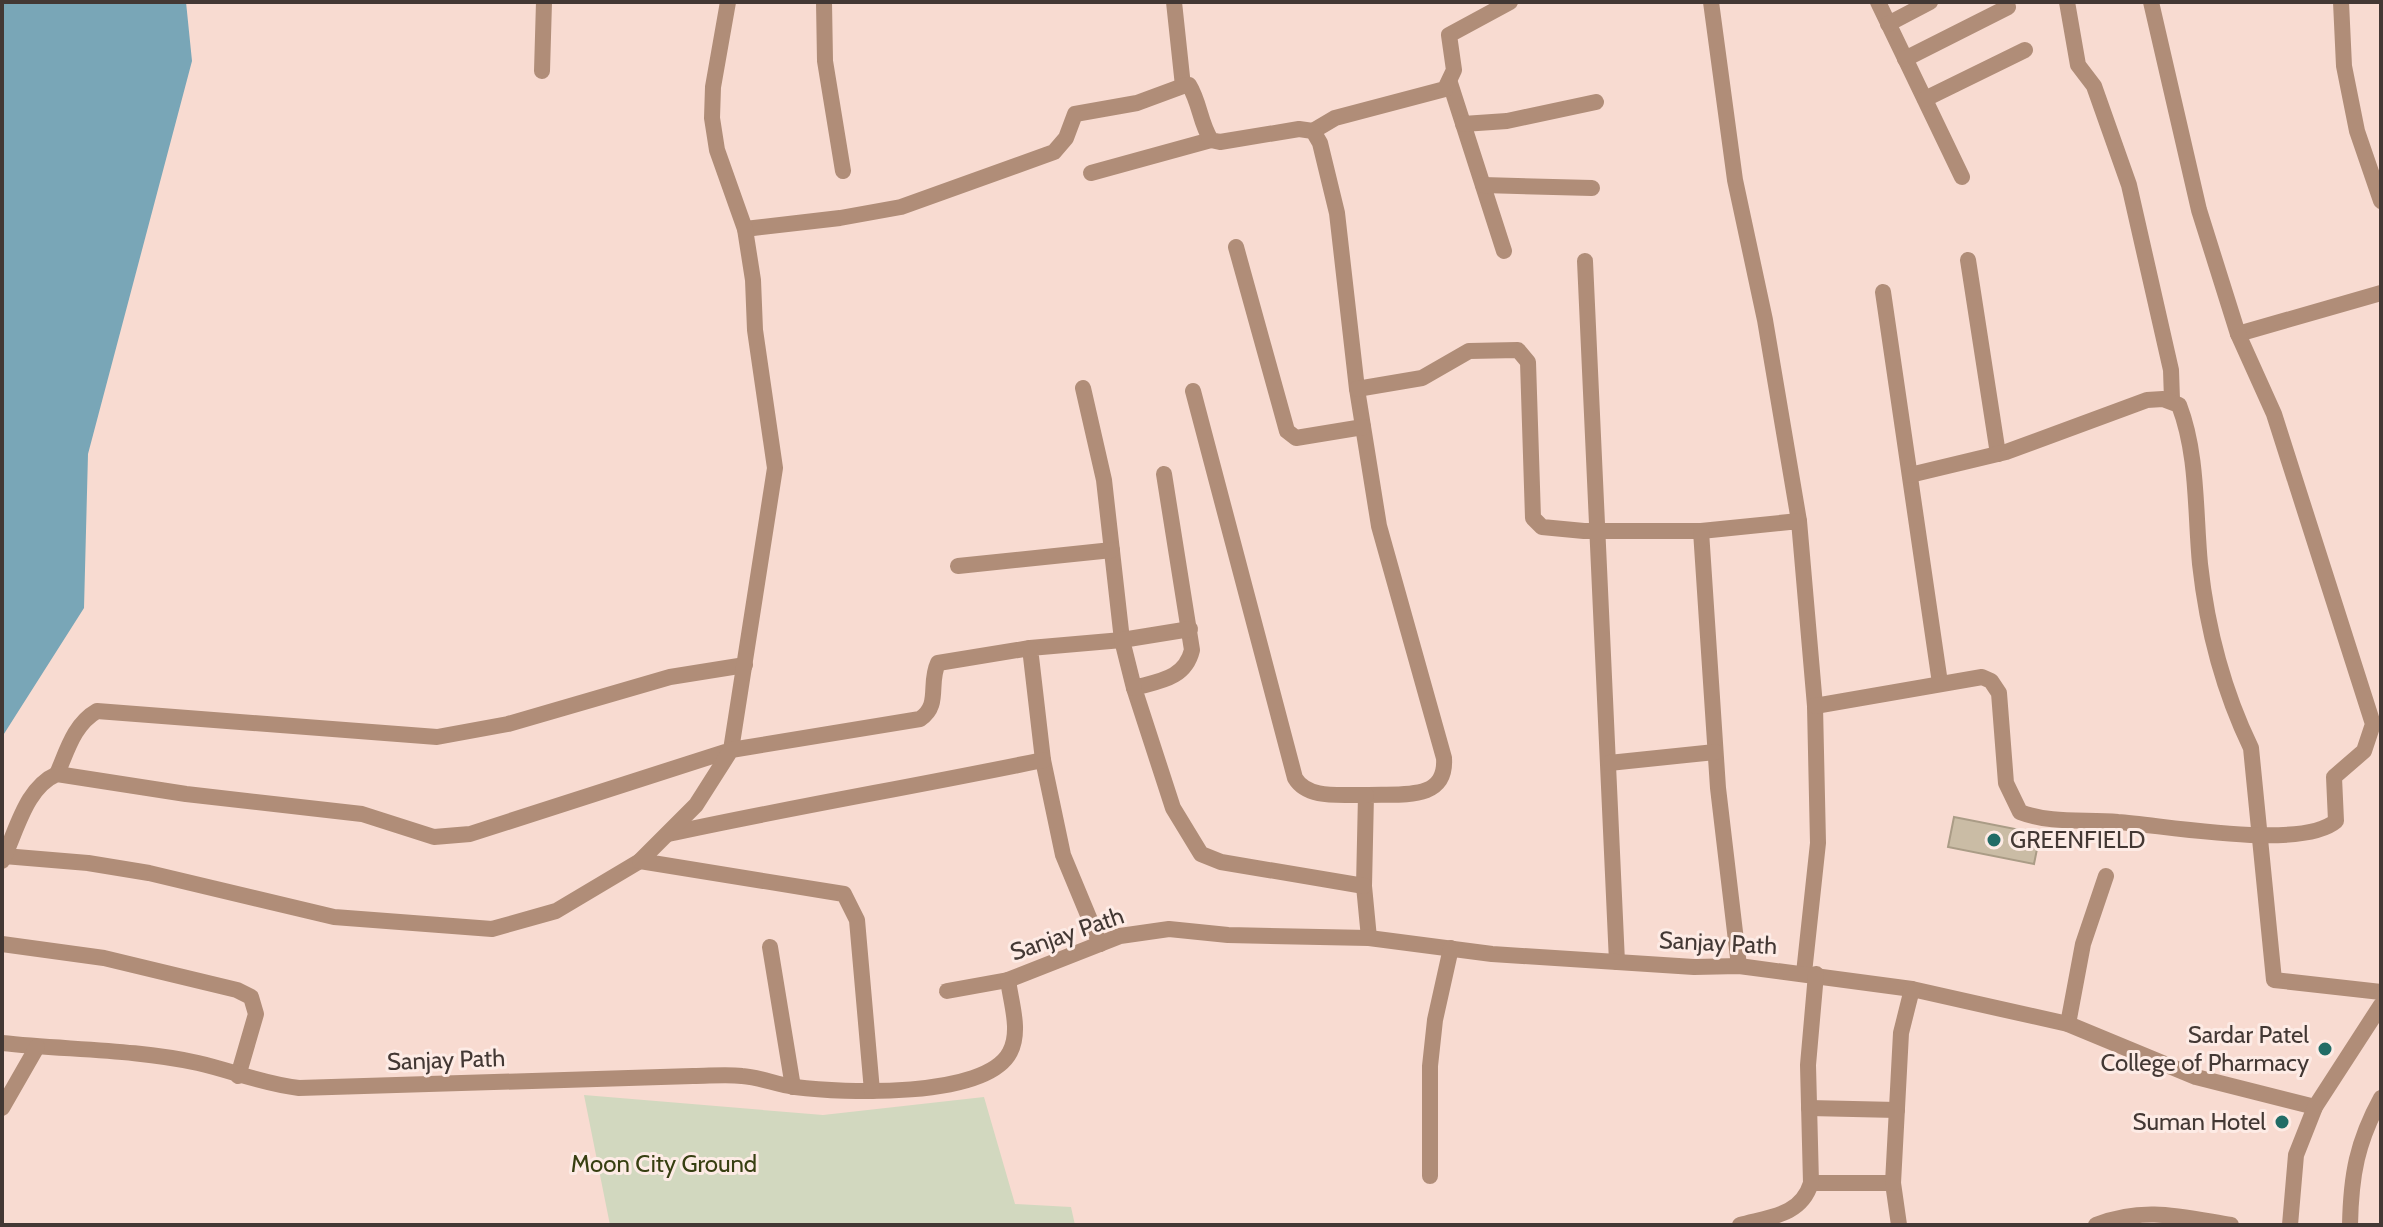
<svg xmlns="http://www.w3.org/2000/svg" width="2383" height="1227" viewBox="0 0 2383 1227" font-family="Cabin,sans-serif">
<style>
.green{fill:#d2d8bf}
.water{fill:#79a6b7}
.building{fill:#cabca5;stroke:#aa9c86;stroke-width:2}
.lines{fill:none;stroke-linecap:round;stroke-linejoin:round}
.minor{stroke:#b08d78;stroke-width:16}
.tertiary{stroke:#b08d78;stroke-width:16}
.poi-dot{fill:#216c66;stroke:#fdebe5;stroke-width:3}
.labels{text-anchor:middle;stroke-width:6;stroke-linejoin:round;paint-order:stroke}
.poi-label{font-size:24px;fill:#433834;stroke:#fdebe5;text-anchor:end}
.street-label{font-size:24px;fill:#433834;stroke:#fdebe5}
.park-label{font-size:24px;fill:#373f11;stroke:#fdebe5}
</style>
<rect width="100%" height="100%" fill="#f8dbd1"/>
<!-- green -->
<path class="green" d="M584,1095L823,1115L984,1097L1015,1204L1071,1207L1075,1225H610Z"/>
<!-- water -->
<path class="water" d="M2,2H186L192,61L88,454L84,608L2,737Z"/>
<!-- building -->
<path class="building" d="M1954,817L2040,834L2034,864L1948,847Z"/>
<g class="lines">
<!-- minor -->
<g class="minor">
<path d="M824,2L825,61L843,171"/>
<path d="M1174,2L1183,86"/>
<path d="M1711,2L1735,180L1765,320L1799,521"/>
<path d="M1878,2L1962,177"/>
<path d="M2067,2L2078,65L2094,86L2129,185L2171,370L2172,400"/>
<path d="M2341,2L2344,66L2357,131L2381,201"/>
<path d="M1888,24L1930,2"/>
<path d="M1905,59L2008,7"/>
<path d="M542,71L544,2"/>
<path d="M1450,83L1504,251"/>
<path d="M1925,99L2025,50"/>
<path d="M1463,124L1507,121L1596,102"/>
<path d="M1313,131L1335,118L1445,89L1454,70L1449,35L1510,2"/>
<path d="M1091,173L1211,140"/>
<path d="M1483,185L1592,188"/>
<path d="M745,229L840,218L901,207L1054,152L1066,138L1075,114L1137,103L1183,86L1189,85C1200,103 1200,123 1211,140L1220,142L1299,129L1313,131L1320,143L1337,213L1357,389L1379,526L1444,758C1447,803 1398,793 1366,795L1364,886L1369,938"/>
<path d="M1236,247L1287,431L1296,438L1363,427"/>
<path d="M1968,260L1998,454"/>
<path d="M1585,261L1617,962"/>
<path d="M1883,292L1940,683"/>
<path d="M2238,334L2381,293"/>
<path d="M1083,388L1104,480L1122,640L1030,648L1043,760L1063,855L1100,944"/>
<path d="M1357,389L1422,378L1469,351L1518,350L1528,362L1533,518L1542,527L1584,531H1701L1799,521L1815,706L1818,843L1804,973"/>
<path d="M1193,391L1295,778C1308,800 1342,794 1366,795"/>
<path d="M1164,474L1192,650C1185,679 1159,681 1134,688L1173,808L1201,854L1221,862L1364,886"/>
<path d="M1910,475L2006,452L2147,400L2163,399L2179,405C2198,454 2195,512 2200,564C2207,628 2223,690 2251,748L2274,980L2381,992"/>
<path d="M1701,531L1718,788L1739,966"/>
<path d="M958,566L1112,550"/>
<path d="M1134,688L1122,640L1190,629"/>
<path d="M1815,706L1982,677L1991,681L1999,693L2006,783L2020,812C2051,824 2085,819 2118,822C2164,825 2301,851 2336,821L2334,777L2364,751L2373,724L2274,414L2238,334L2199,210L2151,2"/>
<path d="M1609,763L1715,752"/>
<path d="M57,774C67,751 74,724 97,711L437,737L508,724L670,677L745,665"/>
<path d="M668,834C792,807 918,786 1043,760"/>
<path d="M4,856L88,863L149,873L334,917L492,929L556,911L640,861"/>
<path d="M2,861C17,831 25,788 57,774L186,794L362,814L434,837L470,834L731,750L775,468L755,330L753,280L745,229L717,150L712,118L713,87L728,2"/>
<path d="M2,944L104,958L237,990L251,997L256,1014L238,1076"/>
<path d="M770,947L793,1087"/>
<path d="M947,991L1008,980"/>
<path d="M2068,1024L2083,944L2106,876"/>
<path d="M2,1043C67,1050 134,1049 198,1063C233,1071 263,1084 299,1088L693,1076C709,1076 726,1074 742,1076C760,1077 777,1085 795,1087C842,1093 986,1099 1010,1052C1021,1031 1011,1003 1008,980L1120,936L1169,929L1228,935L1369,938L1492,954L1694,967L1739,966L1912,989L2068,1024L2196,1077L2315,1107"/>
<path d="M872,1091L857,920L844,894L640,861L696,805L731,750L920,719C941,705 928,684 938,663L1030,648"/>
<path d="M2,1108L37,1047"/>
<path d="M1809,1108L1897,1110"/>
<path d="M1430,1176V1066L1435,1020L1451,948"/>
<path d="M1811,1183H1893L1899,1225"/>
<path d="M1893,1183L1901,1033L1912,989"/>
<path d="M1740,1225C1769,1217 1801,1216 1811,1183L1808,1065L1816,974"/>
<path d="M2096,1225C2144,1206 2182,1217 2231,1225"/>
</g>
<!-- tertiary -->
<g class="tertiary">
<path d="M2290,1225L2296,1155L2315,1107L2381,1005"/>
<path d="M2350,1225C2351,1175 2357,1142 2381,1098"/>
</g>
</g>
<!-- markers -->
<g class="poi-dot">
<circle cx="1994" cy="840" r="8"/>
<circle cx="2325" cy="1049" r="8"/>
<circle cx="2282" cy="1122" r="8"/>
</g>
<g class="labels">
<!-- poi labels -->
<g class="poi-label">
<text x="2010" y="848" text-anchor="start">GREENFIELD</text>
<text x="2309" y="1043">Sardar Patel<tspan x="2309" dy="28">College of Pharmacy</tspan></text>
<text x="2266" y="1130">Suman Hotel</text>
</g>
<!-- street labels -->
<g class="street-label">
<text transform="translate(1067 934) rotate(-19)" y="8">Sanjay Path</text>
<text transform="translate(1718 943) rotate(3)" y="8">Sanjay Path</text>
<text transform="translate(446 1060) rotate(-2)" y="8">Sanjay Path</text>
</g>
<!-- park labels -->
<g class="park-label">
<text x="664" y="1172">Moon City Ground</text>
</g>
</g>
<!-- border -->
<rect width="2383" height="1227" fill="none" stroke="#433834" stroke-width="8"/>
</svg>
